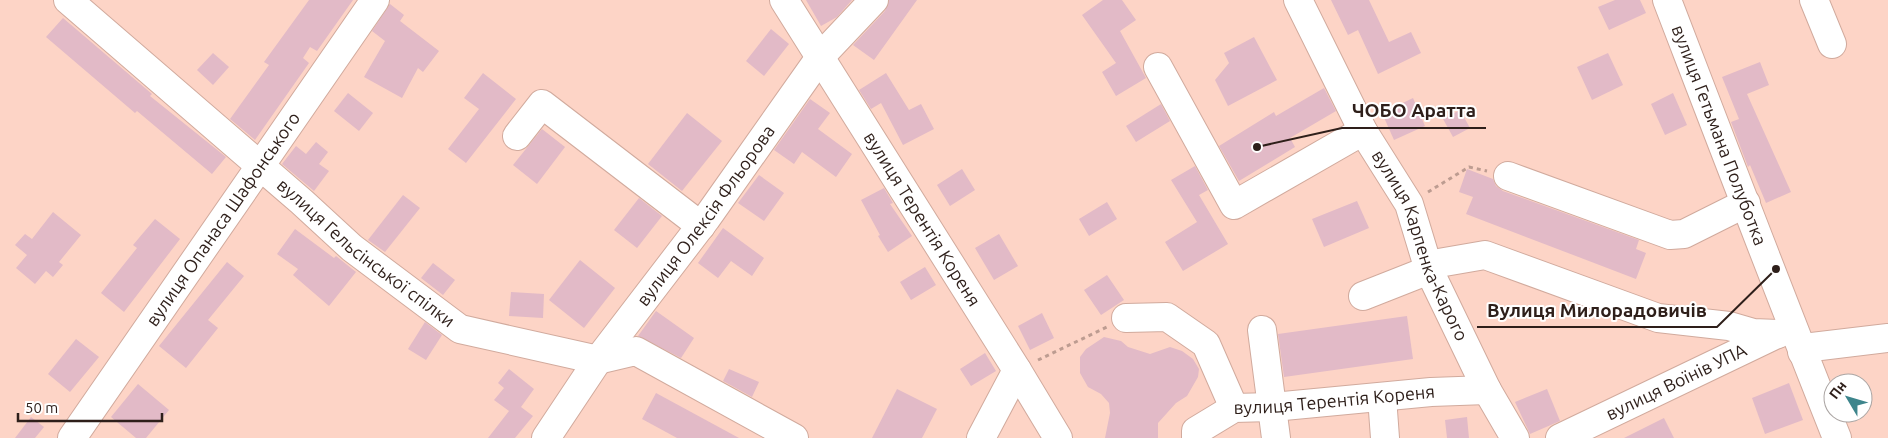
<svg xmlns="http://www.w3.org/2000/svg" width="1888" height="438" viewBox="0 0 1888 438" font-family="Ubuntu,sans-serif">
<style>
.building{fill:#e2bac7}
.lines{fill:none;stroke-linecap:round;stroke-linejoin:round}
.minor-casing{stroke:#d1aa9d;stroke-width:30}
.path{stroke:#bd9c91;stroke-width:3;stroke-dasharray:4 4;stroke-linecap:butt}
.minor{stroke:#fff;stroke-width:28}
.labels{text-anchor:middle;stroke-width:4;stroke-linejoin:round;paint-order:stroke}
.street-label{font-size:18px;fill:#2e1f1a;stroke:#fff}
.leader{fill:none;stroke:#2e1f1a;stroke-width:2}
.callout-dot{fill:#2e1f1a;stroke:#fff;stroke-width:2}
.callout-label{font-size:19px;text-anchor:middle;font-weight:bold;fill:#2e1f1a;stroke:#fff;stroke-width:4;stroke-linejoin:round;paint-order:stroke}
</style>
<rect width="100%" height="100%" fill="#fdd4c6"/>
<!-- building -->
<g class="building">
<path d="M309,0H353L317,51L310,47L303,58L309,63L255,140L230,119L269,65L264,62Z"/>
<path d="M806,0H852L837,17L821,26Z"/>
<path d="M889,0H917L874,60L853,45L885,11Z"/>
<path d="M1103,0H1122L1136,20L1120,31L1146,78L1116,96L1102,72L1116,63L1082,15Z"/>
<path d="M1331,0H1369L1389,42L1411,32L1421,53L1378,74L1358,30L1348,35Z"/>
<path d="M1615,0H1640L1646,13L1609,30L1598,7Z"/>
<path d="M390,4L404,15L400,21L439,51L423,72L418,68L402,98L364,77L385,41L372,31Z"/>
<path d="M63,18L145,88L152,94L150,96L226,157L212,174L137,111L135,113L46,37Z"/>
<path d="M771,29L789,44L764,76L746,61Z"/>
<path d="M1254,37L1277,80L1228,106L1215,80L1229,63L1224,53Z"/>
<path d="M213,53L229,67L213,85L197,70Z"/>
<path d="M1608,53L1623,85L1592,100L1577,67Z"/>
<path d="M1760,62L1769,85L1747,94L1791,192L1766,203L1750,165L1748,167L1731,122L1739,119L1722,77Z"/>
<path d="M483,73L516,99L466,163L448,149L479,109L464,98Z"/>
<path d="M886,73L909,110L921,104L934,129L903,145L881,103L871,109L859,90Z"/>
<path d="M1324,88L1336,111L1290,138L1295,147L1239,181L1219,146L1274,112L1276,116Z"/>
<path d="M348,93L373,113L359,131L334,111Z"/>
<path d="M1673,93L1687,125L1665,135L1651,104Z"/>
<path d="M1413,98L1425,126L1394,140L1382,113Z"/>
<path d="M810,99L830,113L818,129L852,154L836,177L802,152L794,164L774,150Z"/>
<path d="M1161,104L1170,121L1136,142L1126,126Z"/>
<path d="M1460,110L1470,128L1453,137L1443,119Z"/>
<path d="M687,113L722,141L682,191L648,164Z"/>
<path d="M542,129L565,147L537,184L513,165Z"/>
<path d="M316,142L328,152L319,164L329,171L314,191L282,164L296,146L306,154Z"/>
<path d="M1195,166L1208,190L1199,195L1228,244L1183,271L1165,242L1197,222L1171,180Z"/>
<path d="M962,169L975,190L950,206L937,185Z"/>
<path d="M1467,169L1493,179L1496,186L1503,191L1639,240L1636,249L1646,253L1636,279L1466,214L1473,197L1459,192Z"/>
<path d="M759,175L784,193L764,221L738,203Z"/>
<path d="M884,188L893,203L890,204L912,236L888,252L878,236L880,235L861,200Z"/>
<path d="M403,195L420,208L385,252L368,240Z"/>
<path d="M639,198L662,216L637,248L614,230Z"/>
<path d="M1357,201L1369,228L1324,247L1312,219Z"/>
<path d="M1107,202L1117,219L1089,236L1079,219Z"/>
<path d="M53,212L81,235L59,262L63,265L53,277L46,271L35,284L16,268L27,255L15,245L25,234L32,239Z"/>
<path d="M155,219L180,239L124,312L101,293L137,248L133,245Z"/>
<path d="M723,228L764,258L752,276L731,261L718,278L698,263Z"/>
<path d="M295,229L334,258L336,256L356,272L329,306L293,275L298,269L277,254Z"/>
<path d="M999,234L1018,266L994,280L975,248Z"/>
<path d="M580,260L615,288L584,328L549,300Z"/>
<path d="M227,262L244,276L208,320L218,328L186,368L159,346Z"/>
<path d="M433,263L455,280L443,295L421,278Z"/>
<path d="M925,267L936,285L911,300L900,282Z"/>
<path d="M1107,275L1124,300L1101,315L1084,290Z"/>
<path d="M511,292L544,294L543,318L509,316Z"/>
<path d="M656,311L694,338L681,358L638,336Z"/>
<path d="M1042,313L1054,338L1030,350L1018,326Z"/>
<path d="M1407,316L1413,359L1284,377L1278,334Z"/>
<path d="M425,322L442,335L426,360L408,349Z"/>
<path d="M1104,337L1121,341L1128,347L1150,354L1170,347L1182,351L1193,359L1199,369L1198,377L1187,396L1176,403L1158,423V438H1105L1110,413L1109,403L1101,394L1088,387L1080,373V357L1086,349Z"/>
<path d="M76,339L99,357L70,392L48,374Z"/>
<path d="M985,353L996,371L971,386L960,369Z"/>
<path d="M509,369L534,389L521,407L533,416L515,438H488L509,411L494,400L504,388L498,383Z"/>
<path d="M729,369L759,382L752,397L723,381Z"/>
<path d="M1789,383L1803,420L1765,434L1752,398Z"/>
<path d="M138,384L169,410L146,438H136L111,417Z"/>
<path d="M897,389L937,409L922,438H872Z"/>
<path d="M1547,389L1560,421L1530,434L1515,402Z"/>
<path d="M656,393L739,438H677L642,419Z"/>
<path d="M31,417L44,427L35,438H15Z"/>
<path d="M1467,417L1469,438H1447L1445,420Z"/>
<path d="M1664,418L1674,438H1624Z"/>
</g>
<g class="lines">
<defs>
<g id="minor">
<path id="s1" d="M68,0L302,202L352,248L460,329L598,360L636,351L794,438"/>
<path id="s2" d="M784,0L1017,370L1058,438"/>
<path id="s3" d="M1298,0L1363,131L1409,204L1429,270L1487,390L1515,438"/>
<path id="s4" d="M1667,0C1723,146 1779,293 1837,438"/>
<path d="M1814,0L1832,44"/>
<path d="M1158,67L1234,205L1363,131"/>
<path d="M517,136L542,104L701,226"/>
<path d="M1508,176L1670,235L1684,234L1746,203"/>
<path d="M1427,265L1485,255L1658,318L1729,326L1753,333L1778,334"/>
<path d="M1363,296L1429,270"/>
<path d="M1126,318L1167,317L1206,344L1234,408"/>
<path d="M1262,330L1276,438"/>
<path d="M1802,352L1812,347L1888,338"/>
<path d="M1382,397L1385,438"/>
<path id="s5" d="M72,438L375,0"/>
<path id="s6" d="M546,438L598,360L706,219L821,56L874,0"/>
<path d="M981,438L1017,370"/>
<path id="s7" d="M1196,438V431L1234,408L1273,407L1431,392L1487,390"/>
<path id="s8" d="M1560,438L1777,334"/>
</g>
</defs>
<!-- minor casing -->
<use href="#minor" class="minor-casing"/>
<!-- path -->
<g class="path">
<path d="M1428,192L1469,167L1487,171"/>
<path d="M1038,360L1107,327"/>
</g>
<!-- minor -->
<use href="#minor" class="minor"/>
</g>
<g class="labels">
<!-- street labels -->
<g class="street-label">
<text dy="6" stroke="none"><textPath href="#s4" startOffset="145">вулиця Гетьмана Полуботка</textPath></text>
<text dy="6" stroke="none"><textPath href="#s6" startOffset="274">вулиця Олексія Фльорова</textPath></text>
<text dy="6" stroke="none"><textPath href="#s2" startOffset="259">вулиця Терентія Кореня</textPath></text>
<text dy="6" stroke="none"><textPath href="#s5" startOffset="266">вулиця Опанаса Шафонського</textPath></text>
<text dy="6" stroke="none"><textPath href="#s3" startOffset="275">вулиця Карпенка-Карого</textPath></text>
<text dy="6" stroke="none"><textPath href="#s1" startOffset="391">вулиця Гельсінської спілки</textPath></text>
<text dy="6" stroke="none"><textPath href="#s8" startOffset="129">вулиця Воїнів УПА</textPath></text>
<text dy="6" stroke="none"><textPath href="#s7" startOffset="152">вулиця Терентія Кореня</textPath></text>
</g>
</g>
<!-- callouts -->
<path class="leader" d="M1257 147L1342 128H1486M1776 269L1717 327H1477"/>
<g class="callout-dot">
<circle cx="1257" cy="147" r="5"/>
<circle cx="1776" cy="269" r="5"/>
</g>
<g class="callout-label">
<text x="1414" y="117">ЧОБО Аратта</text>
<text x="1597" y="317">Вулиця Милорадовичів</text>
</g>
<!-- north arrow -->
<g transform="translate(1848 398) rotate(308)"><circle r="24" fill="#ffffff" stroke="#aba5a3"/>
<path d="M0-4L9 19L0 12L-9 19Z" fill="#3d858c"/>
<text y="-8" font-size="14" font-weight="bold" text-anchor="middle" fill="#2e1f1a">Пн</text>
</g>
<!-- scale -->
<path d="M18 413v8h144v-8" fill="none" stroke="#2e1f1a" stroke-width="2.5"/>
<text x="25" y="413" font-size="15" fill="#2e1f1a" stroke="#ffffff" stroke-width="4" paint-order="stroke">50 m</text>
</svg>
